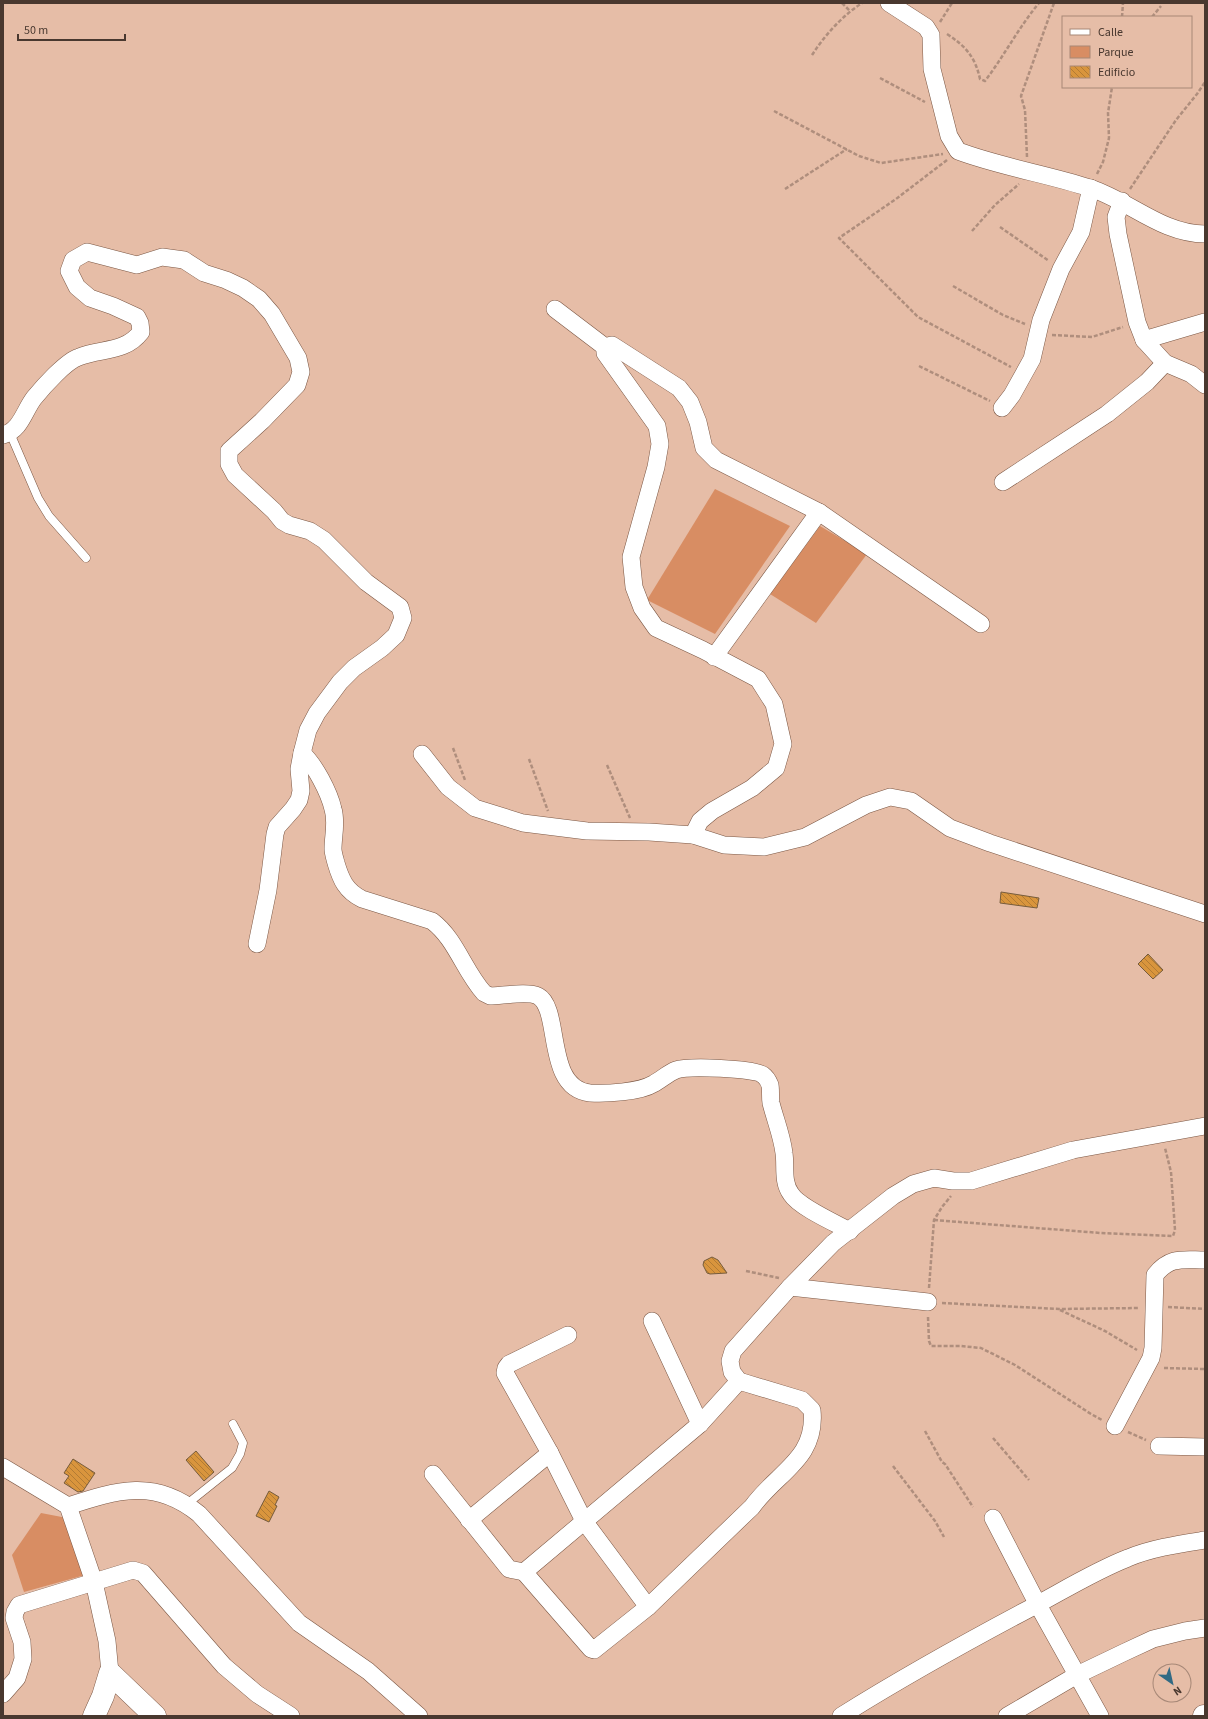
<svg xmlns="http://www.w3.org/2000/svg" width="1208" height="1719" viewBox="0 0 1208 1719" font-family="'Source Sans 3',sans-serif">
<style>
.green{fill:#d88d63}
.building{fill:url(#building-back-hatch);stroke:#765c3d}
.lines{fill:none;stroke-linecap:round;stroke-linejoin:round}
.lane-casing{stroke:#7b5744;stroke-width:9}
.street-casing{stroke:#7b5744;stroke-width:18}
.secondary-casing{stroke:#7b5744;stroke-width:23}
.path{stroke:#af8e7d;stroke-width:2.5;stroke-dasharray:4 2;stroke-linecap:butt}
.lane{stroke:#fff;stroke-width:8}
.street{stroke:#fff;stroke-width:17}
.secondary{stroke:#fff;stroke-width:22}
</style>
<defs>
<pattern id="building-back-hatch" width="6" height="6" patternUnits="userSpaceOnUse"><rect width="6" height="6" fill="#d9953d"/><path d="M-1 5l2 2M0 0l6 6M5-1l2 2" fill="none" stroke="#b27b34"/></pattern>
</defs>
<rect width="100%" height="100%" fill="#e6bda7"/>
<!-- green -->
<g class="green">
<path d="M715,489L790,526L715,634L647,600Z"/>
<path d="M820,526L867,554L816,623L770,594Z"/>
<path d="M41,1513L67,1518L85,1575L24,1592L12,1555Z"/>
</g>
<!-- building -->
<g class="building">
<path d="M1001,892L1039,898L1037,908L1000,903Z"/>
<path d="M1148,954L1163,970L1153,979L1138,964Z"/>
<path d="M712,1257L718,1260L727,1273L710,1274L707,1273L703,1265L704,1261Z"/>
<path d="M196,1451L214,1472L204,1481L186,1460Z"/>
<path d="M73,1459L95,1473L83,1491L78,1492L64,1483L69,1476L64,1473Z"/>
<path d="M269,1491L279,1497L275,1505L277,1506L269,1522L256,1516Z"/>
</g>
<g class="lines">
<defs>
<g id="lane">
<path d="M10,433L38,498L49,516L86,558"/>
<path d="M187,1504L232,1468L240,1454L243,1443L233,1424"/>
</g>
<g id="street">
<path d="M889,3L926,27L931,35L932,69L949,136L958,151C1001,167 1047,174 1090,188C1130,201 1162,234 1205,234"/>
<path d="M1122,201L1116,217L1118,234L1137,322L1144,340L1165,363L1191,374L1205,385"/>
<path d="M555,309L605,347L612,345L679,388L690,402L698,422L704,448L716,460L819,512L981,624"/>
<path d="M1144,340L1205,322"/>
<path d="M605,347V353L657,426L660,444L656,467L631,557L634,587L642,608L656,628L703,650L758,679L774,704L783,744L776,768L752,788L712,811L700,821L693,835"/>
<path d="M1002,408L1012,395L1032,359L1041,320L1061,269L1081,232L1091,188"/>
<path d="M3,435C21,430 24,411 34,398C43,387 66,361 79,357C101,348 125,353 141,332L140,323L137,317L113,306L90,298L77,287L69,271L73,260L87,252L137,265L162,257L184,260L204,273L226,280L243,288L259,299L272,314L298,358L301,372L297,385L262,421L229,451V464L235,475L274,511L282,521L289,525L310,531L324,540L366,582L400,607L403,618L396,635L382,648L354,668L340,682L317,713L308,730L302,753L299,769L301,791L299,800L293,809L277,827L275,834L268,890L257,944"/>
<path d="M1003,482L1107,414L1147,382L1165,363"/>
<path d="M714,657L819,512"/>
<path d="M302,753C315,765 329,792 333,809C337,822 333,836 333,849C333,853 335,859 336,863C341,880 346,891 362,899L432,921C456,939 464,971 484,993L490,996C501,996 528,991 538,996C562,1009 544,1088 590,1093C606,1094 640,1092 653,1084C661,1080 668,1073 676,1070C687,1066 755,1068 763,1075C766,1077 768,1080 770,1085C771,1090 770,1097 771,1103C775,1119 782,1136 784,1153C786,1166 782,1182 791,1194C799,1207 835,1223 850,1231"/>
<path d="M422,754L448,787L475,808L523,823L587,831L649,832L693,835L724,845L764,847L805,837L866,805L890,797L911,801L950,828L990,843L1205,914"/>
<path d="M790,1287L928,1302"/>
<path d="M652,1321L700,1424"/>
<path d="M568,1335L509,1364L506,1368L505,1373L550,1453L584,1521L648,1607"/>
<path d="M1115,1426L1151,1358L1153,1348L1155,1275C1170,1256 1183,1260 1205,1260"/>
<path d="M1159,1446L1205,1447"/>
<path d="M3,1467L68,1506L94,1582L107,1641L110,1673"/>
<path d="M433,1474L509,1569L524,1572L700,1424L739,1381"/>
<path d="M68,1506C117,1490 155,1478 199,1514L299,1623L368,1671L419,1716"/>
<path d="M993,1518L1038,1605L1100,1716"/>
<path d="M469,1520L550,1453"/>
<path d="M524,1572L591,1649L594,1650L648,1607L752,1507C777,1472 817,1459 812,1410L802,1400L739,1381L732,1372L730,1361L733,1351L790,1287L833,1243L893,1196L913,1184L934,1178L953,1181H971L1073,1150L1205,1126"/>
<path d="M3,1694L17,1678L23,1659L22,1642L14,1618L15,1612L19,1605L133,1570L143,1573L224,1666L257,1694L291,1716"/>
<path d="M841,1716C900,1679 961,1645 1023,1612C1058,1594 1092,1572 1128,1558C1152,1548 1180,1544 1205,1540"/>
<path d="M1007,1716L1077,1675L1125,1652L1153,1639L1185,1631L1205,1628"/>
</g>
<g id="secondary">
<path d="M94,1716L103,1696L110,1673L155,1716"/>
<path d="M1204,1716H1205"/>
</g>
</defs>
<!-- lane casing -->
<use href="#lane" class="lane-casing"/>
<!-- street casing -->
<use href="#street" class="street-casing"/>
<!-- secondary casing -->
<use href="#secondary" class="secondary-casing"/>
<!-- path -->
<g class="path">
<path d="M842,3L850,11"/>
<path d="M1122,17L1123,3"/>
<path d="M1152,17L1161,6"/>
<path d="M940,22L952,3"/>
<path d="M947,34C965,46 975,56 980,79L985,81C1004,56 1019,27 1039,3"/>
<path d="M812,55C825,35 842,16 862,3"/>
<path d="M880,78L925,102"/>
<path d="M774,111L859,156L881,163L943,154"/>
<path d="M1027,157L1025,110L1021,96L1054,3"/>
<path d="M947,160L896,199L839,238L918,317L1011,367"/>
<path d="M1097,174L1103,162L1109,138L1108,113L1112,87"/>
<path d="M785,189L847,149"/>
<path d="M1130,189L1176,120L1197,94L1205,82"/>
<path d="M1000,227L1049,261"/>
<path d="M972,231L995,205L1019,184"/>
<path d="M953,286L1003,315L1025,324"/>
<path d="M1052,335L1092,337L1123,327"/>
<path d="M919,366L990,401"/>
<path d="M453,748L465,780"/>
<path d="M529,759L548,811"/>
<path d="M607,765L630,818"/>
<path d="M934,1220L1101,1233L1173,1236L1175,1230L1171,1172L1165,1148"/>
<path d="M746,1271L779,1278"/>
<path d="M929,1288L934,1220L942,1207L951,1196"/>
<path d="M942,1303L1059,1309L1139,1308"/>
<path d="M1168,1307L1205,1309"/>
<path d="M1060,1310L1105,1331L1137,1350"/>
<path d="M928,1317L929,1341L931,1346H961L981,1348L1015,1365L1091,1414L1102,1420"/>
<path d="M1164,1368L1205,1369"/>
<path d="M925,1431L942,1462L945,1464L973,1507"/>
<path d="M1128,1432L1146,1440"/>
<path d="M993,1438L1029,1480"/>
<path d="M893,1466L935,1521L944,1537"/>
</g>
<!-- lane -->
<use href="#lane" class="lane"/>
<!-- street -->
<use href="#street" class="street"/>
<!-- secondary -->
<use href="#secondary" class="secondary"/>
</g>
<!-- border -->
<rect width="1208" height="1719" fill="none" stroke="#49382f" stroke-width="8"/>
<!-- legend -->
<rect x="1062" y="16" width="130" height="72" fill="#e6bda7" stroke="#a78877"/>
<rect x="1070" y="29" width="20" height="6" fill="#ffffff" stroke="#a78877"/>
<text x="1098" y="36" font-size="12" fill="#49382f">Calle</text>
<rect x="1070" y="46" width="20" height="12" fill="#d88d63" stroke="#a78877"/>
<text x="1098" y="56" font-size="12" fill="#49382f">Parque</text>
<rect x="1070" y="66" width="20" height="12" fill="url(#building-back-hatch)" stroke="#a78877"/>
<text x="1098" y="76" font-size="12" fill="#49382f">Edificio</text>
<!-- north arrow -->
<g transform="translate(1172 1683) rotate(146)"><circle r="19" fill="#e6bda7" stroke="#a78877"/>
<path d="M0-3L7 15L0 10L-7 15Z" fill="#326a84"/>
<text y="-6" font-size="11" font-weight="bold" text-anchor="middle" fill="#49382f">N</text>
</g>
<!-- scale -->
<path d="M18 34v6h107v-6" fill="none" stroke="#49382f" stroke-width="2"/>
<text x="24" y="34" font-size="12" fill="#49382f" stroke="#e6bda7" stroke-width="3" paint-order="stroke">50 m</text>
</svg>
